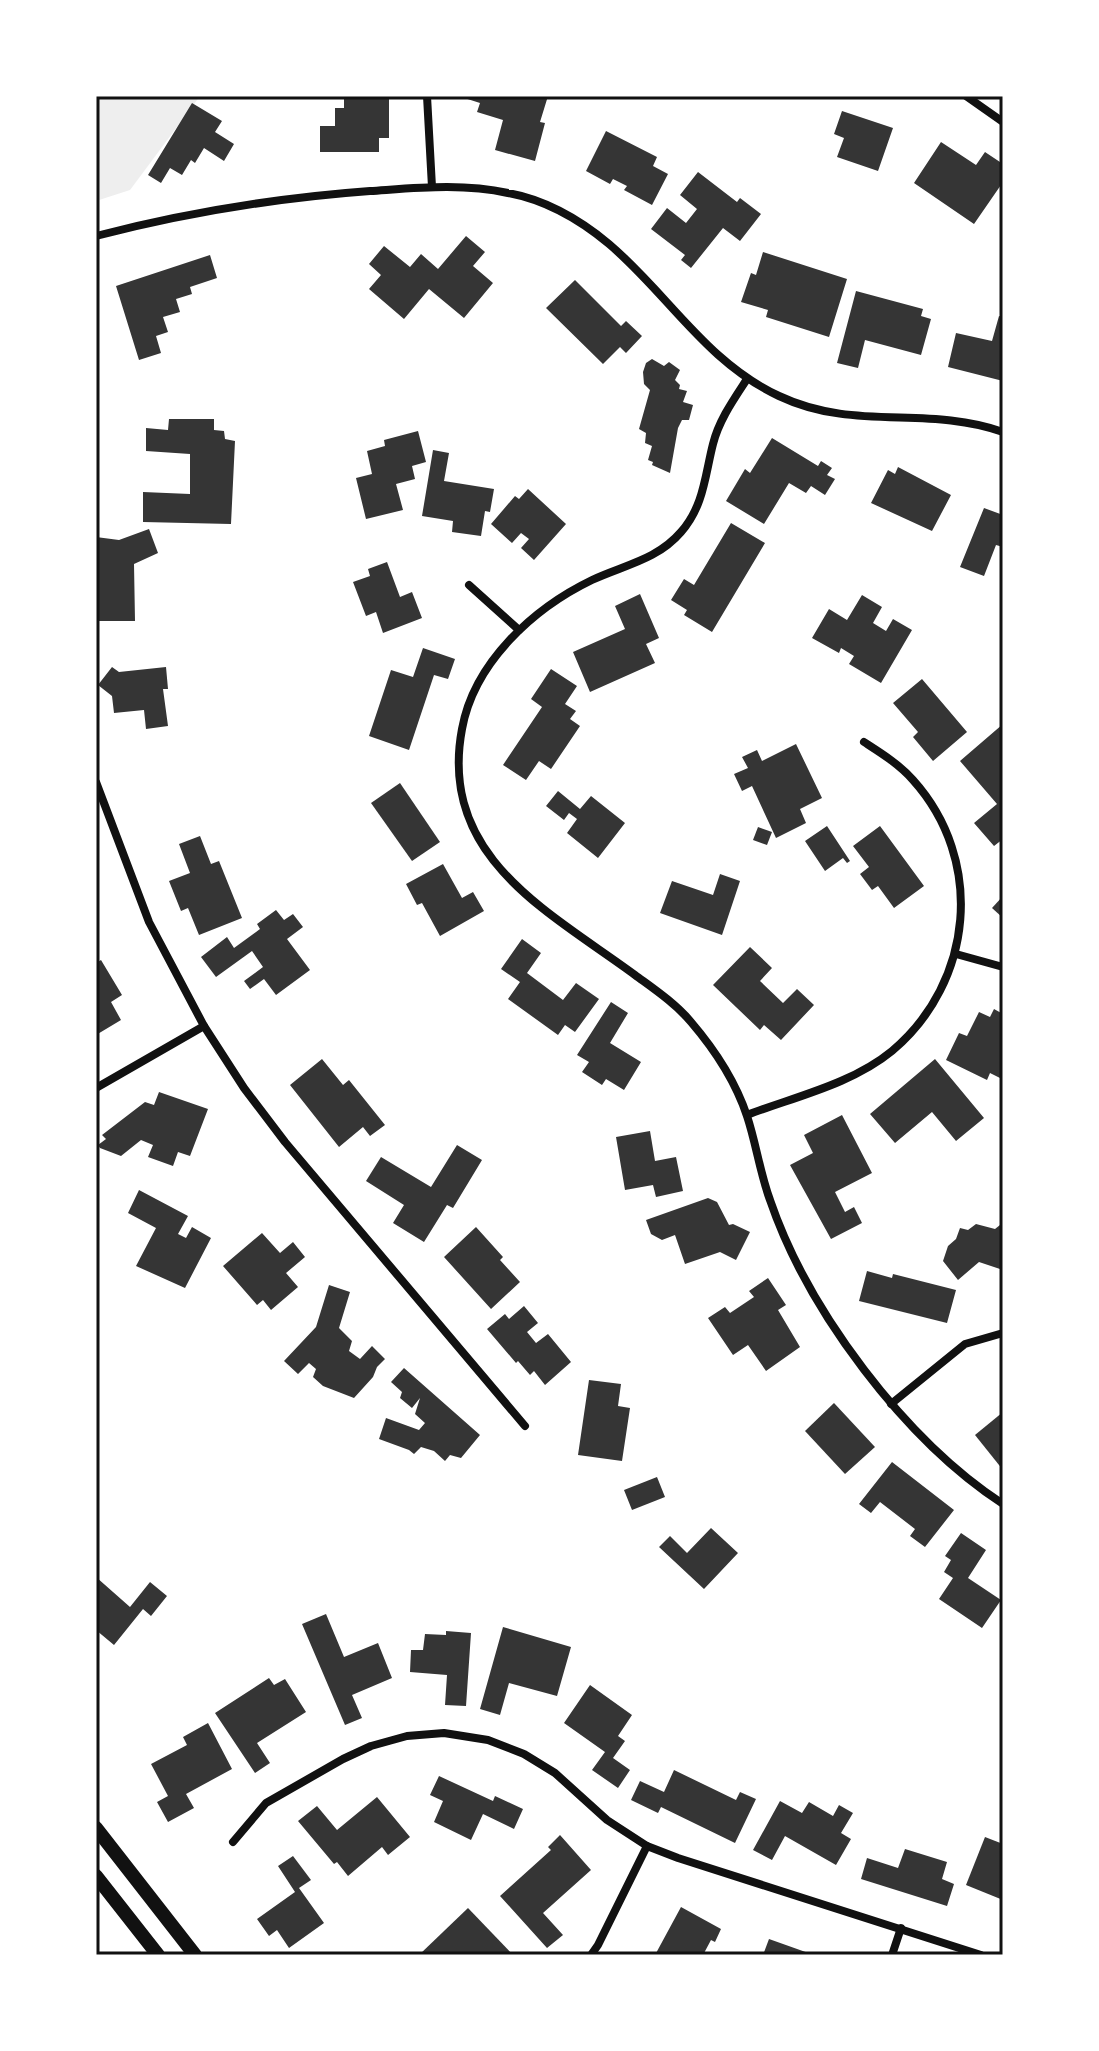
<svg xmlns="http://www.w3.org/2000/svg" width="1099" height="2051" viewBox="0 0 1099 2051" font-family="Jost,sans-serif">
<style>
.green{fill:#eee}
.building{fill:#353535}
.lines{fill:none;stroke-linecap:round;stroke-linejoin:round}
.minor{stroke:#111;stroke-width:8}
.secondary{stroke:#111;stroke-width:14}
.neatline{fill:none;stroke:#111;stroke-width:3}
</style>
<rect width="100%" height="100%" fill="#fff"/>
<!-- green -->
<path class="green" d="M96,96H200L130,190L96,201Z"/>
<!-- building -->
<g class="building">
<path d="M344,96H389V138H379V152H320V126H335V108H344Z"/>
<path d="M458,96H548L540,122L545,123L535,161L495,150L503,120L477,112L480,103Z"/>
<path d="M192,103L222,121L215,132L234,144L224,161L204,148L195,163L191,160L182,175L170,168L161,183L148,175Z"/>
<path d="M842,111L893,128L878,171L837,157L844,138L834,134Z"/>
<path d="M606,131L657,157L653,166L668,174L652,205L624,190L627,186L613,179L610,184L586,171Z"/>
<path d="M941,142L976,165L985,152L1003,164V182L974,224L914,183Z"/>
<path d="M698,172L737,202L740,198L761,214L740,241L723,228L691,268L681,260L685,255L651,229L667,208L686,223L697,209L680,195Z"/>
<path d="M466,236L485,252L473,266L493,283L464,318L429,289L404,319L369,289L381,275L369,264L384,246L410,267L421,254L438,269Z"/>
<path d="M763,252L847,279L829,337L766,317L768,310L741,302L751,273L756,275Z"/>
<path d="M210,255L217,278L190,287L192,294L176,299L180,312L163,317L168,332L156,336L161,353L139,360L116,286Z"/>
<path d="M575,280L621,326L626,321L642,336L626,353L620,347L603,364L546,308Z"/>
<path d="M856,291L923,309L921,316L931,319L921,355L865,340L858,368L837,363Z"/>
<path d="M999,316L1003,317V381L948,367L956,333L992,341Z"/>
<path d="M652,359L664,366L669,362L680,370L675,380L680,385L679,389L687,391L683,402L693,405L689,420H682L678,428L670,473L652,465L653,462L648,460L652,446L645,443L646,433L639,429L650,390L644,384L643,372L646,363Z"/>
<path d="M169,419H214V430L224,431L225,439L235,441L231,524L143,522V492L190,494V454L146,451V428L168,430Z"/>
<path d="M418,431L426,462L412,466L415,479L396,484L403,510L366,519L356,478L372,474L367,451L385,446L384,440Z"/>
<path d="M772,438L818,466L821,461L832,468L827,475L835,479L825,495L811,486L806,493L789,483L764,524L726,501L745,469L750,473Z"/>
<path d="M433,450L449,453L444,481L494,489L490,512L485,511L481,536L452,532L453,521L422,516Z"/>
<path d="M898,467L951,495L932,531L871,503L888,470L895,474Z"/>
<path d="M528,489L566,524L534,560L521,548L529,539L521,533L512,543L491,524L515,496L519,499Z"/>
<path d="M984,508L1003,515V547L996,545L984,576L960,567Z"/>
<path d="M731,523L765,543L712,632L684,615L687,610L671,600L684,579L694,585Z"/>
<path d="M149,529L158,553L134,564L135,621H96L99,563L96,562V537L119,540Z"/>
<path d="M387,562L400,597L412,592L422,618L383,633L376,612L366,616L353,582L370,576L368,569Z"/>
<path d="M640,594L659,638L646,644L655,663L590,692L573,652L625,629L615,606Z"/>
<path d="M862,595L882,607L873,623L886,631L893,619L912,630L881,683L849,664L854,656L841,648L839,653L812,638L829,609L847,620Z"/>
<path d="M423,648L455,659L448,679L434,675L409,750L369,736L391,670L413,677Z"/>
<path d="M112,667L119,672L166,667L168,689H163L168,726L146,729L144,710L114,713L112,696L98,685Z"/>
<path d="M551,669L577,686L565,704L576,711L570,719L580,726L551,769L539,761L526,780L503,765L542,707L531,699Z"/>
<path d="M922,679L967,732L933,761L913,737L918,732L893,703Z"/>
<path d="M1003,724V839L994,846L974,823L997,804L960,761Z"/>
<path d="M796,744L822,798L800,809L806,823L776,838L752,786L742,791L734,774L748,768L742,757L757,750L762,761Z"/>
<path d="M400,783L440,842L412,861L371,803Z"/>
<path d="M558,791L580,809L591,796L625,823L598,858L567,833L577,819L569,813L564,820L546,806Z"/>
<path d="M827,826L850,861L847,863L843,858L825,871L805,841Z"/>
<path d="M880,826L924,886L894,908L878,886L872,890L860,874L869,867L853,846Z"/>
<path d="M758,827L772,832L767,845L753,840Z"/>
<path d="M200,836L211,864L219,861L242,918L199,935L188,908L181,911L169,881L190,873L179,844Z"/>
<path d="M443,864L462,898L473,892L484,911L440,936L422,903L417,905L406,884Z"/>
<path d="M720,874L740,881L722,935L660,913L672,881L713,895Z"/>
<path d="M1003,896V918L992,908Z"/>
<path d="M276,910L284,920L293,914L303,927L287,939L310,970L276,995L264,979L250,989L244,981L263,967L252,951L216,977L201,957L227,937L234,948L260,929L257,924Z"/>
<path d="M522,939L541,953L527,973L563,1000L576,983L599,999L575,1032L565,1025L558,1035L508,999L520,982L501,969Z"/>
<path d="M750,947L772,968L760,981L783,1003L797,989L814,1005L781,1040L764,1025L760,1030L713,985Z"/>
<path d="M101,960L122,995L111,1002L121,1020L96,1035V963Z"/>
<path d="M611,1002L628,1013L610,1043L641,1062L624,1090L606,1079L602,1085L582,1072L589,1062L577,1055Z"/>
<path d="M994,1009L1003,1014V1076L1002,1079L990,1073L987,1080L946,1060L959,1033L967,1036L979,1012L990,1017Z"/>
<path d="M322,1059L343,1085L349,1080L385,1125L370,1136L363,1127L339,1147L290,1085Z"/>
<path d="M935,1059L984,1118L956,1141L932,1112L895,1143L870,1114Z"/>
<path d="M159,1092L208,1109L190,1156L178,1152L173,1166L148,1157L153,1145L141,1140L121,1156L100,1148L98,1145L106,1139L102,1135L145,1102L154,1105Z"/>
<path d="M842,1115L872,1173L835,1192L845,1212L854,1207L862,1223L831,1239L790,1165L813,1153L804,1135Z"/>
<path d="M650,1131L655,1161L676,1157L683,1191L656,1197L653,1185L625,1190L616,1137Z"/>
<path d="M457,1145L482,1160L453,1208L447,1205L424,1242L393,1223L404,1205L366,1181L381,1157L431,1187Z"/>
<path d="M139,1190L188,1216L178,1234L186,1238L192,1227L211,1238L185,1288L136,1266L156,1228L128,1213Z"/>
<path d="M708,1198L717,1202L729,1225L733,1224L750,1232L736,1260L720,1252L685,1264L675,1235L662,1240L651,1234L646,1220Z"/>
<path d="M976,1224L995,1229L1000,1225L1003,1226V1270L979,1262L958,1280L943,1261L948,1246L956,1239L960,1228L968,1230Z"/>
<path d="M476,1227L503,1257L500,1260L520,1282L491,1309L444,1257Z"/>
<path d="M262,1233L280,1253L293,1242L305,1257L286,1273L298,1287L271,1310L263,1300L257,1305L223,1266Z"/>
<path d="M867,1271L892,1278L893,1274L956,1290L947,1323L859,1301Z"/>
<path d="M768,1278L786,1305L778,1310L800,1347L766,1371L748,1345L733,1355L708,1318L725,1307L730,1313L754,1297L749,1291Z"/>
<path d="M329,1285L350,1292L339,1328L352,1341L349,1351L360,1359L372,1346L385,1359L377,1367L373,1377L354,1398L323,1386L313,1377L316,1369L309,1363L298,1374L284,1361L316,1327Z"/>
<path d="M524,1306L538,1323L527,1332L536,1343L548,1334L571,1362L545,1385L534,1371L530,1375L518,1361L516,1363L487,1329L505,1314L509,1319Z"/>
<path d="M404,1368L480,1435L461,1458L450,1455L445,1461L434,1451L421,1447L414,1454L409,1450L379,1439L386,1418L419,1430L425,1423L415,1414L420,1398L412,1408L400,1398L402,1392L391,1382Z"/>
<path d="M589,1380L621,1384L618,1406L630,1408L622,1461L578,1455Z"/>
<path d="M834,1403L875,1447L845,1474L805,1431Z"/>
<path d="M1003,1412V1470L975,1435Z"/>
<path d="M892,1462L954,1510L925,1547L910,1536L915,1529L880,1502L871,1513L859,1504Z"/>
<path d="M657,1477L665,1497L632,1510L624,1490Z"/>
<path d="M711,1528L738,1553L704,1589L659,1547L670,1536L687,1553Z"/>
<path d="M961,1533L986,1550L968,1578L1001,1600L982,1628L939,1599L953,1578L944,1572L951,1560L945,1556Z"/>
<path d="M96,1577L130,1607L150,1582L167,1596L151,1616L143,1609L114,1645L96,1630Z"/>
<path d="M326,1614L344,1657L378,1643L392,1678L352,1695L362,1718L345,1725L302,1624Z"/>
<path d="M503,1627L571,1647L557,1696L509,1683L500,1715L480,1709Z"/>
<path d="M446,1631L471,1633L466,1706L445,1705L447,1675L410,1672L411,1650H423L425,1634L446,1635Z"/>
<path d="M269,1678L274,1685L285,1679L306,1712L257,1743L270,1763L255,1773L215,1713Z"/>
<path d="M590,1685L632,1715L618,1736L625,1741L613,1758L630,1770L618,1788L592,1770L605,1752L564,1723Z"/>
<path d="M208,1723L232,1769L186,1794L194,1808L168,1822L157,1802L168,1796L151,1764L187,1745L183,1737Z"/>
<path d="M674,1770L736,1800L740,1792L756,1799L735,1843L661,1807L658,1813L631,1800L640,1781L664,1792Z"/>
<path d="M439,1776L493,1801L495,1796L523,1809L514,1829L483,1814L471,1840L434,1822L443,1801L430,1795Z"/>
<path d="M377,1797L410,1837L388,1855L382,1847L348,1876L337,1862L334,1864L298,1821L317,1806L337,1830Z"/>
<path d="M780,1801L802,1813L809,1802L833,1816L839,1805L853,1813L841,1833L851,1839L836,1865L785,1836L772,1860L753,1850Z"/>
<path d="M560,1835L591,1870L543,1913L563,1935L547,1948L500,1896L551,1850L548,1847Z"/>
<path d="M985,1837L1003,1844V1900L966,1885Z"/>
<path d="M905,1849L947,1862L942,1879L954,1884L947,1906L861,1879L867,1858L898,1868Z"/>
<path d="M293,1856L311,1880L299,1888L324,1923L289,1948L277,1930L269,1936L257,1919L295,1892L278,1866Z"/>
<path d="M681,1907L721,1929L715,1942L711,1940L703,1955H655Z"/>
<path d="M468,1908L513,1955H419Z"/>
<path d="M769,1939L814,1955H763Z"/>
</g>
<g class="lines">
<!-- minor -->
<g class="minor">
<path d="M427,96L432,187"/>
<path d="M966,96L1003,122"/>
<path d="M96,236C189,212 274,198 370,191C416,188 462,183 508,193C546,200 579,219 609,244C668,294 706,362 779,396C855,432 927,405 1003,432"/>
<path d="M747,379C734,399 719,420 713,444C705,475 704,506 681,532C657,560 624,565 592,580C534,608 474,662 462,729C438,857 548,911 635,975C654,989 675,1003 691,1022C715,1050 735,1080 747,1116C756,1143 760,1173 770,1200C808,1311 905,1440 1003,1504"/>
<path d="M469,585L519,630"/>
<path d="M96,782L149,922L204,1026L244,1088L285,1142L525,1426"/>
<path d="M956,954L1003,967"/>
<path d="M96,1088L204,1026"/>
<path d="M747,1115C794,1097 852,1084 892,1051C974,982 985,860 913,780C899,764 881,753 864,742"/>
<path d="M891,1404L965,1344L1003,1333"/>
<path d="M233,1842L266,1803L343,1759L371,1746L407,1736L444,1733L488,1740L524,1754L555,1773L607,1820L647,1846L678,1858L981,1955"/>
<path d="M591,1955L598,1945L647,1846"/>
<path d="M892,1955L901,1928"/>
</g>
<!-- secondary -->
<g class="secondary">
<path d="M96,1828L195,1955"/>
<path d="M96,1876L158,1955"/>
</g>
</g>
<!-- border -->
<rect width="1099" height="2051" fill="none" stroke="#ffffff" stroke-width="196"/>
<rect x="98" y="98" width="903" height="1855" class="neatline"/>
</svg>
